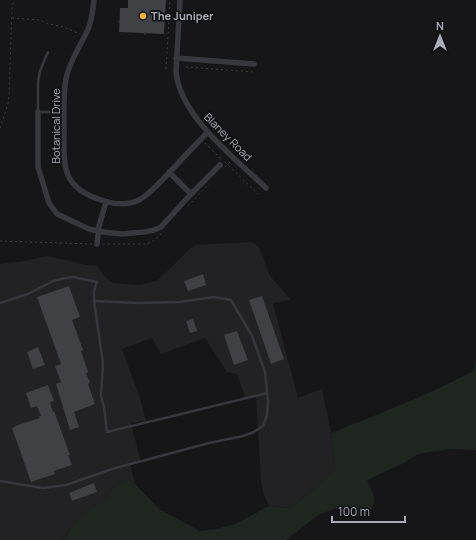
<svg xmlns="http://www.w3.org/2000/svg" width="476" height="540" viewBox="0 0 476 540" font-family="Manrope,sans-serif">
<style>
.built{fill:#222225}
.green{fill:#1e261f}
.building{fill:#404145}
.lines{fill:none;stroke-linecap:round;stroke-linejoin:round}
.path{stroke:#3d3f44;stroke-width:1;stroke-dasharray:2 3;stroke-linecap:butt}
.lane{stroke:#37383d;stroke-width:2.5}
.street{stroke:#37383d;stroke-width:5.5}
.poi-dot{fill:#f2b134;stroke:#111113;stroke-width:1.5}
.labels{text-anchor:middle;stroke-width:3.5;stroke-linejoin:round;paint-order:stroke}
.poi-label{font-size:11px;font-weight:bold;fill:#a8adb8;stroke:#111113;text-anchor:start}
.street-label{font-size:11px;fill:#a8adb8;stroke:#111113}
</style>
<rect width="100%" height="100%" fill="#161618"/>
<!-- built -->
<path class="built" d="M252,242L259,247L270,276L291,300L273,303L298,398L322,389L331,433L335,468L311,492L289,508L269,506L263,493L261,481L256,396L245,397L237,374L227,372L205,338L161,354L152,338L122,349L140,398L146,421L131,423L141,462L130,463L135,484L128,478L113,487L104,502L90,508L73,525L63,540H0V264L24,261L48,256L86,265L97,266L106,278L113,283L140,285L157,281L194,245Z"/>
<!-- green -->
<path class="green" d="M476,362V450L450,449L418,454L402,464L367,480C374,495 378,499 368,515L356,516L336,508L318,515L286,540H63L73,525L90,508L104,502L113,487L128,478L135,484L159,509L200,531L216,529L235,524L269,506L289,508L311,492L335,468L331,433C379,414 428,395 473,371Z"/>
<!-- building -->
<g class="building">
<path d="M128,0H166L164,34L119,32L120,8H128Z"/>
<path d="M203,274L206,285L188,291L184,281Z"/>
<path d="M69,286L80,317L72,320L83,350L81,351L88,372L86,373L90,383L88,384L95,404L74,412L79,427L70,430L56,384L61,382L55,366L61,364L37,297Z"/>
<path d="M262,296L284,359L271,364L249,300Z"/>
<path d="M193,319L197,331L190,333L186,321Z"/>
<path d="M237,331L248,360L234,365L224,335Z"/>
<path d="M38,347L45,365L33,369L27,352Z"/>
<path d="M48,385L54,401L50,402L53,412L54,411L70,455H68L72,465L54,471L55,474L31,482L12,428L15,427V426L24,423L40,418L39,416H41L37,406L31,408L26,393Z"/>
<path d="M94,483L97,492L72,501L69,493Z"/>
</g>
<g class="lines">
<!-- path -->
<g class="path">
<path d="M12,18L40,20L49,24L64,27L80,34"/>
<path d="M118,21L120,23"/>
<path d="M145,35V33"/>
<path d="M186,67L254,72"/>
<path d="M166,69L170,0"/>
<path d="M0,128L8,104L9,96L12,8L14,0"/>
<path d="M205,143L222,160"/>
<path d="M225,162L258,194"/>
<path d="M225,167L230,162"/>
<path d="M188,206L209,184"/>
<path d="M0,241L92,244"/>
<path d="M103,244H146L152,242L162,233"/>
</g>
<!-- lane -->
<g class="lane">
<path d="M48,52L40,71L38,82V112H64"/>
<path d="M0,303L28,294L53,281L61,279L73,277L97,282L94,291V301L103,363L101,396L104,407L107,432L267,393"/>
<path d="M0,481L43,488L66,485L112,469L209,443L243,436L254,432L263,426L267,415L268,401L265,372L252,336L231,300L214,297L180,302L137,303L94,301"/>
</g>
<!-- street -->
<g class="street">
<path d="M94,0C93,9 92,18 89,27C82,44 69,61 66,79C63,95 64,112 64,128C64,164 60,187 101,200C113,204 127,206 139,200C150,194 159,183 168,174C181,160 194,146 208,132"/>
<path d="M180,0L176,71C179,116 236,159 266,188"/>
<path d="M176,58L254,64"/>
<path d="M38,112V167L49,203L57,214L89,229L103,232L122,234L144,232L154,230L161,227L191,194L169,172"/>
<path d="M191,194L220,165"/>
<path d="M97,244L99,226L106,202"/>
</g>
</g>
<!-- markers -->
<circle class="poi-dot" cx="143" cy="16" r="4"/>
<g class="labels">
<!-- poi labels -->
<g class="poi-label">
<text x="151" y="20">The Juniper</text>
</g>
<!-- street labels -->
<g class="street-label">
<text transform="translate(56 126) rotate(-90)" y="4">Botanical Drive</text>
<text transform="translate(228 137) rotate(45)" y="4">Blaney Road</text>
</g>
</g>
<!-- north arrow -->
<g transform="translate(440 36)" stroke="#111113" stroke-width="3" paint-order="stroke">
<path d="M0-3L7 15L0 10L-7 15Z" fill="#a8adb8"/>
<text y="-6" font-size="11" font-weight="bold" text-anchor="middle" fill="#a8adb8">N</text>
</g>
<!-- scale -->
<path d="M332 516v6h73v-6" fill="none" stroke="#a8adb8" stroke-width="2"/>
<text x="338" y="516" font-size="12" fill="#a8adb8" stroke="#111113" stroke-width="3" paint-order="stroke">100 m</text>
</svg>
